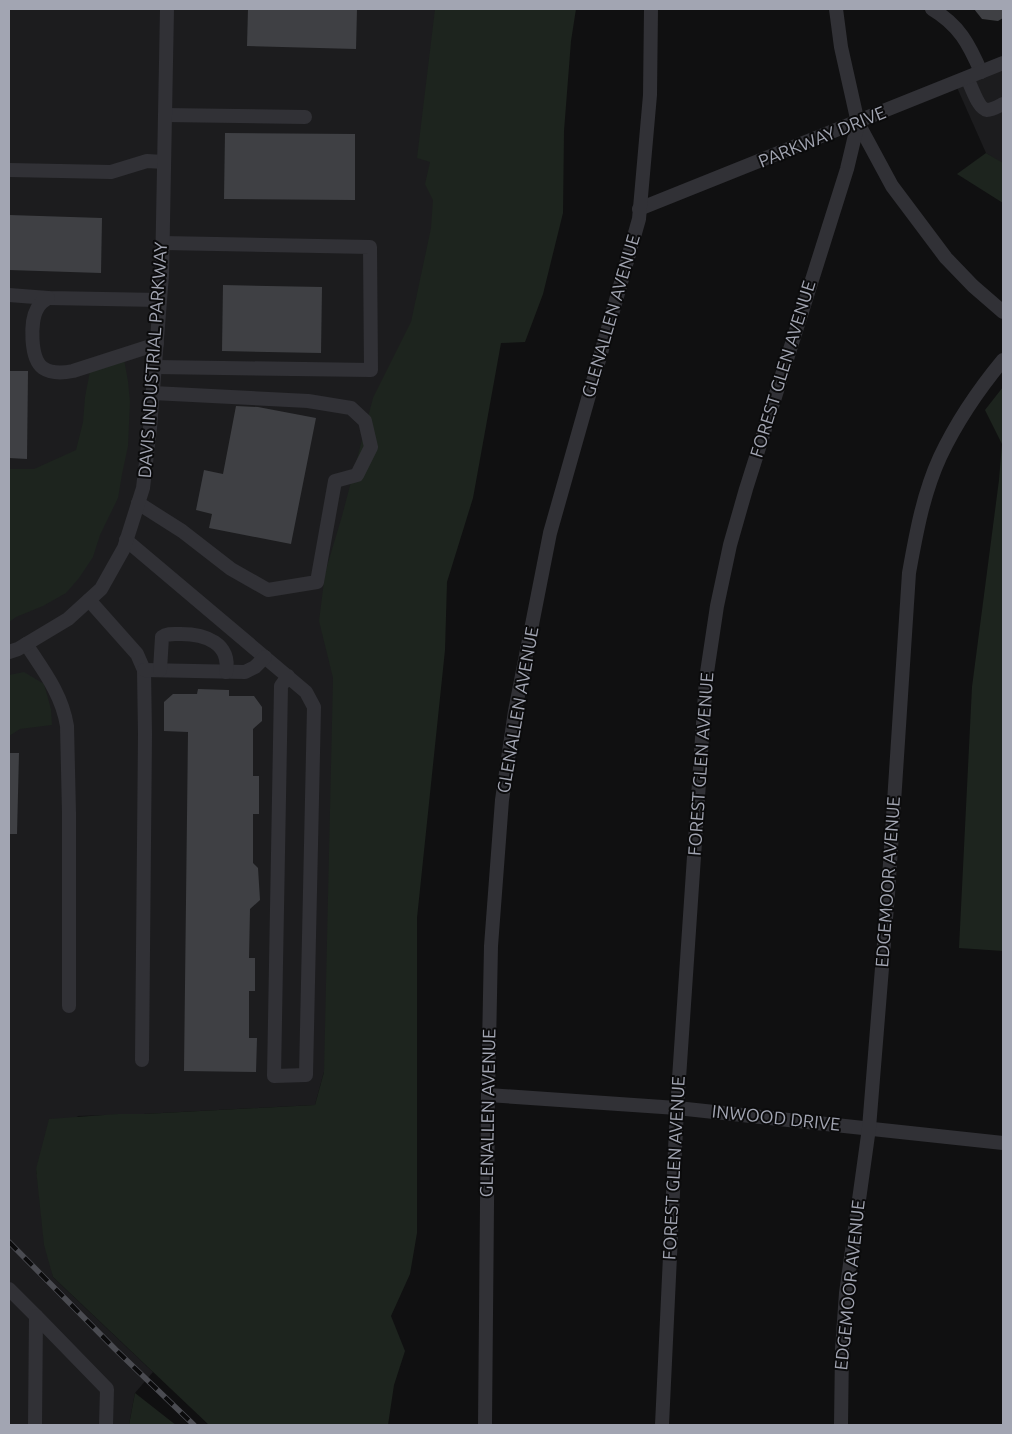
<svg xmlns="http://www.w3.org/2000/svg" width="1012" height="1434" viewBox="0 0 1012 1434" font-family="Ubuntu,sans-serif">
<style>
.built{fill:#1c1c1e}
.green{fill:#1d241e}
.building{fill:#3f4044}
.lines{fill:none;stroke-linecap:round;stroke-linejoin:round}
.minor{stroke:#313136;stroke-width:14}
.rail-casing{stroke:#4a4b51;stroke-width:5.5}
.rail{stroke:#0b0b0c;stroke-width:4;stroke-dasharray:11;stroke-linecap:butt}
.labels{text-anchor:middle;stroke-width:4;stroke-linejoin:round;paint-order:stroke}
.street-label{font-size:18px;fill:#a2a5b2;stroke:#0b0b0c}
</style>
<rect width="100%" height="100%" fill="#101011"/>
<!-- built -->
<g class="built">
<path d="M9,9H477L324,1072L315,1105L144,1114L78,1116L36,1169L53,1277L153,1372L135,1393L129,1425H9Z"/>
<path d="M1003,63V164L986,153L955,83Z"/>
</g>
<!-- green -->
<g class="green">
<path d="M435,9H576L571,41L564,131L563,213L543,294L525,342L501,343L473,498L447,582L445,650L417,918V1233L410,1274L391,1316L405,1351L394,1385L388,1425H209L53,1277L44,1245L36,1169L49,1119L118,1114H144L315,1105L324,1072L333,678L319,621L325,573L342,516L373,398L411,322L431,228L433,200L425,184L430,162L417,158Z"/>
<path d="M986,153L1003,163V203L957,174Z"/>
<path d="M124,359L128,381L130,402L128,446L122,474L118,498L100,535L93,557L79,578L66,593L43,606L16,617L9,622V469H34L76,450L83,422L85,397L90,371Z"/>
<path d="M1003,387V951L959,948L972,687L999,480L1002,444L985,410Z"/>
<path d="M24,672L44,684L51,709L52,725L20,729L9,736V675Z"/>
<path d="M135,1393L172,1422L176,1425H129Z"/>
</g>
<!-- building -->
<g class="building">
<path d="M248,9H357L356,49L247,46Z"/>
<path d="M974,9H1003V18L998,21L982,19Z"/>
<path d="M225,133L355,134V200L224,199Z"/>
<path d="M9,215L102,218L101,273L9,270Z"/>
<path d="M223,285L322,287L321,353L222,351Z"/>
<path d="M9,371H28L27,459L9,458Z"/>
<path d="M236,406L258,407L316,418L291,544L209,528L212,514L196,510L204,470L223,474Z"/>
<path d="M198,689L229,690V696H254L262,707V721L253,729V776H259V814H253V863L258,868L260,900L250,909L249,958H255V991H249V1038H257L256,1072L184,1071L188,732L164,731V702L173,694H197Z"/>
<path d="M9,753H19L17,834H9Z"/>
</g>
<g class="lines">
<!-- minor -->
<g class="minor">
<path d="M836,9L841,47L858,123L892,186L946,258L973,286L1003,312"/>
<path d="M932,9C959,25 969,44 981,72"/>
<path d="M967,78C971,85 978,109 987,110C992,110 999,106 1003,104"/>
<path d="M165,115L305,117"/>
<path d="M9,170L111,172L147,161L164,162"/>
<path d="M639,209L1003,63"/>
<path d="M9,295L48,298L160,300"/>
<path d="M48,298C43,301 40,303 37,309C30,321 30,359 43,368C52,374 63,373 73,371L157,344"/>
<path d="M155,367L371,370L370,247L163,243"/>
<path d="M138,503L182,531L231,569L268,590L317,582L335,481L357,475L371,447L365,421L351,408L308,401L153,393"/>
<path d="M126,540L306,692L314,707L306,1075L274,1076L281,686L288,676"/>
<path d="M89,600L137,654L144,670L145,734L142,1060"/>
<path d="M26,644C43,670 62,694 67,726L69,813V1006"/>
<path d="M9,652L18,649L68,619L101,589L124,548L143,488L150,428L162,275L167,9"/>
<path d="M144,670L245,672L255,667L265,657"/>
<path d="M160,670L162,637C167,633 174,634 181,634C205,634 231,643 226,672"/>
<path d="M488,1095L677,1108L1003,1143"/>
<path d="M9,1289L36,1316L35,1425"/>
<path d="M36,1316L107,1389L106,1425"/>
<path d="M485,1425L488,1095L491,946L502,800L515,711L550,533L639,219L650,95L651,9"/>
<path d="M662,1425L677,1108L706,679L717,606L730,545L746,489L847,169L858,123"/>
<path d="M841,1425L842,1349L846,1293L869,1128L888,894L909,573C916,534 923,494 940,457C956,423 979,389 1003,360"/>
</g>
<defs>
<path id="rail" d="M9,1242L115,1349L194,1425"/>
</defs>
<!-- rail casing -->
<use href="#rail" class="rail-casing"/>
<!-- rail -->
<use href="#rail" class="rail"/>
</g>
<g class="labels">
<!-- street labels -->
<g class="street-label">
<text transform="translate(822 137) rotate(-22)" y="6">PARKWAY DRIVE</text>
<text transform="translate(611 316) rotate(-74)" y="6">GLENALLEN AVENUE</text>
<text transform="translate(153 360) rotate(-86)" y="6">DAVIS INDUSTRIAL PARKWAY</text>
<text transform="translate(783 369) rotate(-73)" y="6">FOREST GLEN AVENUE</text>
<text transform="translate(518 710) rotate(-80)" y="6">GLENALLEN AVENUE</text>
<text transform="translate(701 764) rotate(-86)" y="6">FOREST GLEN AVENUE</text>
<text transform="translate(888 882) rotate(-86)" y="6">EDGEMOOR AVENUE</text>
<text transform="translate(488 1113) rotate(-89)" y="6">GLENALLEN AVENUE</text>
<text transform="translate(776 1118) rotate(6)" y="6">INWOOD DRIVE</text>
<text transform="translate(674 1168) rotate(-87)" y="6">FOREST GLEN AVENUE</text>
<text transform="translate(850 1285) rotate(-84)" y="6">EDGEMOOR AVENUE</text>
</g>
</g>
<!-- border -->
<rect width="1012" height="1434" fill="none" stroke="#a2a5b2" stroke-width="20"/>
</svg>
